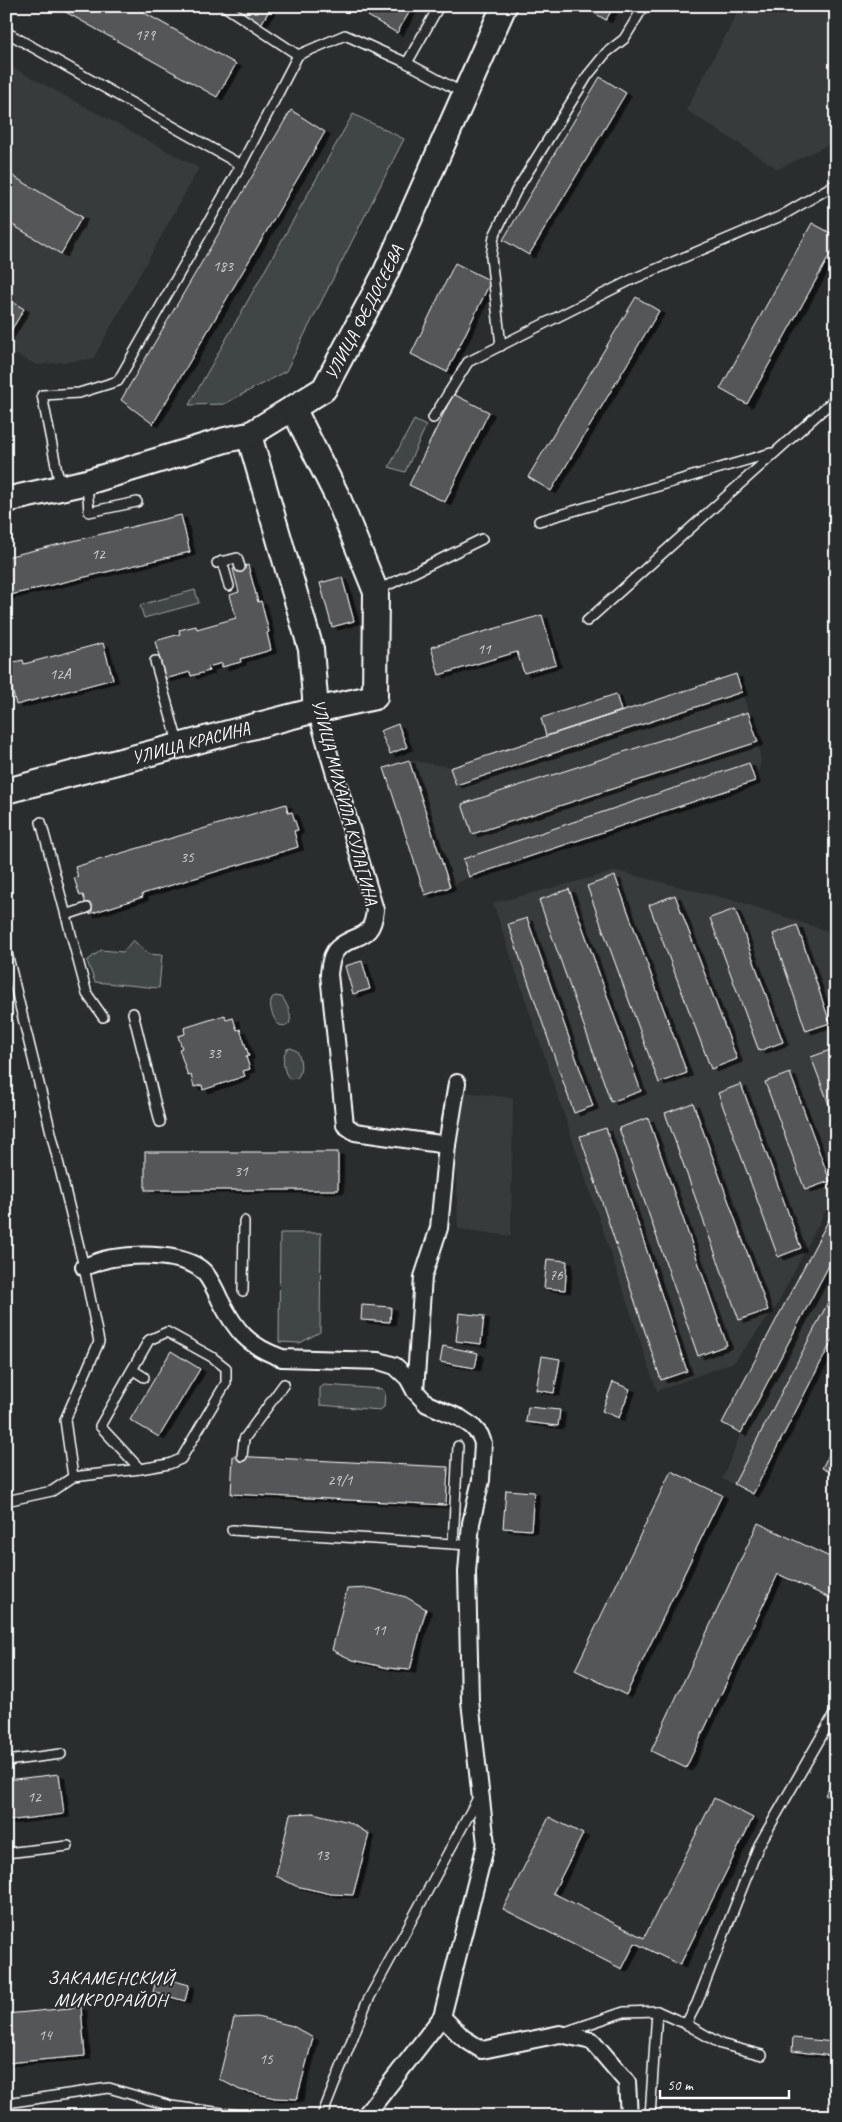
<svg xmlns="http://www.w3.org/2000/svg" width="842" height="2122" viewBox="0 0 842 2122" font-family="Caveat,sans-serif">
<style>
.built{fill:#373a3b}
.green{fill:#414445;stroke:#a0a2a2}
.building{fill:#555758;stroke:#fff;filter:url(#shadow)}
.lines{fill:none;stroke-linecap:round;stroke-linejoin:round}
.lane-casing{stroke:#fff;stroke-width:12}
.street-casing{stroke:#fff;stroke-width:20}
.secondary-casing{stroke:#fff;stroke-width:28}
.lane{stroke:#2a2d2e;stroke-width:9}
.street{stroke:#2a2d2e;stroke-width:16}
.secondary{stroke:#2a2d2e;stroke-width:24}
.labels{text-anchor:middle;stroke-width:4;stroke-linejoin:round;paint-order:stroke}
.number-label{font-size:15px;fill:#d4d5d5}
.street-label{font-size:18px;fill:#fff;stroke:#2a2d2e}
.neighbourhood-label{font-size:19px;letter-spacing:1px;fill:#fff;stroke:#2a2d2e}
</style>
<defs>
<filter id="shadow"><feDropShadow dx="5.5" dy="3" stdDeviation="0" flood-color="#0009"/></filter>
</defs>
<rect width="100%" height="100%" fill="#2a2d2e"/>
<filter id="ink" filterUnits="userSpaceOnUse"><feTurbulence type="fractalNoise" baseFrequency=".02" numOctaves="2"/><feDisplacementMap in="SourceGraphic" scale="10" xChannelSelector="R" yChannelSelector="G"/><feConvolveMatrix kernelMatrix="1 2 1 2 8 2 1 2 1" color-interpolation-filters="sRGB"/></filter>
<g filter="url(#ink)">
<!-- built -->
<g class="built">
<path d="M741,6H836V141L778,169L686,110Z"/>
<path d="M6,64L199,168L93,359L37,365L6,350Z"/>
<path d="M736,674L758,742L761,762L755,781L469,877L450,887L425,895L384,768L409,760L450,767Z"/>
<path d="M617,871L740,902L836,934V1190L776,1307L734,1362L657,1391L493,903Z"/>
<path d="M465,1092L513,1098L511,1236L458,1229L455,1154Z"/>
<path d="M836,1252V1333L753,1494L722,1479L741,1433Z"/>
</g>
<!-- green -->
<g class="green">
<path d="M353,114L404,139L286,371L224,404L189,405Z"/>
<path d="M414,420L426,426L405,472L389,467Z"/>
<path d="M195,590L199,603L144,618L140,605Z"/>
<path d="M133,940L148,954L162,955L159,988L95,982L87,961L101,950L123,952Z"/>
<path d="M275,996L282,997C287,1004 293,1016 289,1024L286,1026L279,1025C273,1019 268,1006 272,998Z"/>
<path d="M291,1048L297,1051C301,1058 303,1072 297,1078L290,1079C283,1073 281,1057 287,1049Z"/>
<path d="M280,1233H321L320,1332L300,1343L279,1342Z"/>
<path d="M324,1385L382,1389L385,1393L384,1407L380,1410L320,1405V1388Z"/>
</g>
<!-- building -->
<g class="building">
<path d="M55,6H132L236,64L217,97Z"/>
<path d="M237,6H272L258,29Z"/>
<path d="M374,6H413L397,33L368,16Z"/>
<path d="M582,6H614L606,20Z"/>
<path d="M600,77L626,93L529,255L503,240Z"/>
<path d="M291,110L325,132L153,424L121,400Z"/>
<path d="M6,172L82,217L61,254L6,221Z"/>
<path d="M812,223L836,236V244L747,404L720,389Z"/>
<path d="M455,263L491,281L447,372L411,354Z"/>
<path d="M636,297L659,311L551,491L528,477Z"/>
<path d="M6,298L24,309L6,339Z"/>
<path d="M453,394L489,412L445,502L409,485Z"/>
<path d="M181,515L190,552L6,596V557Z"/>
<path d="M248,565L258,602L261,601L269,632L267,633L271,650L240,659L241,662L222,667V663L208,667L209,671L191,676L190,672L165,679L155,641L180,634L179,630L196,626L197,629L236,618L230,595L239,592L233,569Z"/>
<path d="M342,577L354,621L332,627L320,583Z"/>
<path d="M542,615L556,664L524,673L517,652L439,675L431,647Z"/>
<path d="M103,643L113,679L16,705L6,664L23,660L24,664Z"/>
<path d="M736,674L742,692L456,785L450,768Z"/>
<path d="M616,694L621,711L546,736L541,718Z"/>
<path d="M748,712L758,742L472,834L462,804Z"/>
<path d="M398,724L407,747L390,754L380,731Z"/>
<path d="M409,760L450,887L425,895L384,768Z"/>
<path d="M749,763L755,781L469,877L463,859Z"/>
<path d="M286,804L288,813L292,812L298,830L294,831L298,847L142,894L143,897L89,914L83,895L80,896L74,878L78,877L75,867Z"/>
<path d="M615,876L687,1073L659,1083L587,886Z"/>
<path d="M569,889L641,1091L611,1102L539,900Z"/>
<path d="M675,895L737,1059L711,1069L649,905Z"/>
<path d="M735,909L783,1042L759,1051L710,918Z"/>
<path d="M527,918L593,1106L574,1113L508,924Z"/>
<path d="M797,925L830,1023L806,1031L773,934Z"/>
<path d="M362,961L370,989L353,994L345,966Z"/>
<path d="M225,1015L226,1020L233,1018L237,1030L240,1029L249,1056L246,1057L250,1069L243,1071L245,1076L203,1090L202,1085L194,1087L191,1075L188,1076L179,1049L182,1048L178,1036L185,1034L184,1028Z"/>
<path d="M833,1049L836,1056V1123L811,1057Z"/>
<path d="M790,1073L830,1181L805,1190L765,1082Z"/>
<path d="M741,1084L801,1248L778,1257L718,1093Z"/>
<path d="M693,1103L768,1310L739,1320L665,1113Z"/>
<path d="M648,1118L727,1345L698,1356L619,1128Z"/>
<path d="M606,1128L687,1371L661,1380L580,1136Z"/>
<rect x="145" y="1152" width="193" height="38"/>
<path d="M836,1206V1252L741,1433L722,1423Z"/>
<path d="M547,1259L567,1261L565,1290L544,1288Z"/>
<path d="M836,1287V1333L753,1494L734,1484Z"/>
<path d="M362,1305L391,1307L390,1322L361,1320Z"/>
<path d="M459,1313L484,1316L481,1344L456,1341Z"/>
<path d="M443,1346L478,1353L475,1368L440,1362Z"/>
<path d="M171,1351L200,1369L159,1437L130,1420Z"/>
<path d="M542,1356L560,1359L554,1393L536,1390Z"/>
<path d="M613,1382L630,1389L619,1418L602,1411Z"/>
<path d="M528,1407L560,1410L558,1426L526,1422Z"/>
<path d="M836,1441V1475L822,1468Z"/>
<path d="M233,1456L448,1467L446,1505L231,1494Z"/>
<path d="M671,1471L722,1495L626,1695L575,1670Z"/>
<path d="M506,1490L534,1492L531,1530L503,1528Z"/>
<path d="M758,1523L836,1560V1601L778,1574L686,1768L651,1751Z"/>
<path d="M370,1588L406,1597L426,1609L410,1670L388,1668L353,1660L332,1650L347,1589Z"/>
<path d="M59,1774L64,1814L6,1821V1780Z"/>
<path d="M836,1774V1800L825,1795Z"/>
<path d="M714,1798L753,1818L680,1965L635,1943L622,1969L503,1909L549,1817L583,1834L553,1893L644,1938Z"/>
<path d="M313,1813L349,1822L369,1834L353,1895L331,1894L296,1886L276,1876L290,1814Z"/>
<path d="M157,1976L189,1985L185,2001L153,1992Z"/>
<path d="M81,2007L85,2056L6,2063V2014Z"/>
<path d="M257,2017L293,2026L313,2038L297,2099L275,2098L240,2090L219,2079L234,2018Z"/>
<path d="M793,2038L834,2042L832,2056L792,2051Z"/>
</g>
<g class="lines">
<defs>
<g id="lane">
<path d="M224,6L298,55"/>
<path d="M6,32L241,165L298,55L345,35L407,63L463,93"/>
<path d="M407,63L439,6"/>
<path d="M501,346L491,257L494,236L516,191L588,75L606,53L624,39L644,6"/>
<path d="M433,418L468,362L633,279L781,216L836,184"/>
<path d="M87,483L89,512L137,502"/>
<path d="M60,486L42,395L79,393L118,381L241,165"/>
<path d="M539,521L771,453"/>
<path d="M222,561L229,586"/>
<path d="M217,563L237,558L240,567"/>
<path d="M376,591L482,539"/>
<path d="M587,621L836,398"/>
<path d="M155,661L179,746"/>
<path d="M41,822L87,994L103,1017"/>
<path d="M66,915L87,908"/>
<path d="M6,949L84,1267L99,1342L65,1420L73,1477L52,1491L6,1501"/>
<path d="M133,1013L160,1122"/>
<path d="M243,1291L244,1221"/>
<path d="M167,1332L212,1357L226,1368V1383L181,1459L169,1464L140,1469L100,1426L149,1340Z"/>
<path d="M133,1370L144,1377"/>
<path d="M242,1456L244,1439L284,1384"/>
<path d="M73,1477L140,1469"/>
<path d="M232,1530L469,1545"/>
<path d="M453,1544L458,1446"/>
<path d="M6,1761L61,1754"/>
<path d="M6,1853L68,1846"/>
<path d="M565,2032L624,2012L657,2011L686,2024"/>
<path d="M762,2055L721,2044L686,2024L697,2003L759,1845L836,1711"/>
<path d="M6,2103L109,2088L171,2106L244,2116"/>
<path d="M322,2116L366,2004L479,1796"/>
<path d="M650,2116L657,2011"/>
</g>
<g id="street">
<path d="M316,710L375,910C372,942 356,932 338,948C331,954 330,965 329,974L345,1125L355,1132L447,1145"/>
<path d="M84,1267C93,1264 103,1259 113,1258C138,1254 187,1253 205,1273C211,1281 216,1291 220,1300C236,1331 248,1346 282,1358L379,1361L395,1366L408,1378L415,1391L427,1404L460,1418L472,1426L480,1435L483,1443L481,1480L471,1523L467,1572L470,1701L486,1844L442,2017L365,2116"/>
<path d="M415,1391L423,1277L439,1228L447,1145L457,1083"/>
<path d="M442,2017L463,2038L482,2050L560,2034L592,2041L627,2082L629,2116"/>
</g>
<g id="secondary">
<path d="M249,435L311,649L316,710"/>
<path id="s1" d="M6,500L87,482L225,440L249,435L324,389L385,274L504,6"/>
<path id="s2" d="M6,791L316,710L375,697L376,592L338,498L293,408"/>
</g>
</defs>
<!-- lane casing -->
<use href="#lane" class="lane-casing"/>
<!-- street casing -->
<use href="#street" class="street-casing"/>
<!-- secondary casing -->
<use href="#secondary" class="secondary-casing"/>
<!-- lane -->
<use href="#lane" class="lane"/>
<!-- street -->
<use href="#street" class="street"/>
<!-- secondary -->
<use href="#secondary" class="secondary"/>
</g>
</g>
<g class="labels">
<!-- number labels -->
<g class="number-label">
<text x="145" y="40">179</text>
<text x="223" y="271">183</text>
<text x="98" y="559">12</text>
<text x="484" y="654">11</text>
<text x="60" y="679">12А</text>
<text x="187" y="862">35</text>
<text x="214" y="1058">33</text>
<text x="241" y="1176">31</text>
<text x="556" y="1280">76</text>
<text x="340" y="1485">29/1</text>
<text x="379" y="1635">11</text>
<text x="34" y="1802">12</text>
<text x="322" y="1860">13</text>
<text x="45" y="2040">14</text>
<text x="266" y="2064">15</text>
</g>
<!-- street labels -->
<g class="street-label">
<text dy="6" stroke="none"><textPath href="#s1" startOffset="426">УЛИЦА ФЕДОСЕЕВА</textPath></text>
<text dy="6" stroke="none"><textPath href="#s2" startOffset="191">УЛИЦА КРАСИНА</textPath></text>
<text transform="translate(345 802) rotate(75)" y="6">УЛИЦА МИХАИЛА КУЛАГИНА</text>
</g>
<!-- neighbourhood labels -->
<g class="neighbourhood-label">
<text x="111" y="1984">ЗАКАМЕНСКИЙ<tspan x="111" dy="22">МИКРОРАЙОН</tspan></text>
</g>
</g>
<!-- margin -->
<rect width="842" height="2122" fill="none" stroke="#2a2d2e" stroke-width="25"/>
<rect x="12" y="12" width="817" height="2097" fill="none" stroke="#fff" stroke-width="2" filter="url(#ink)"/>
<!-- scale -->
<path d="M660 2090v8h129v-8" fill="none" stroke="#ffffff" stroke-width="2.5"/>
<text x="667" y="2090" font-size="15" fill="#ffffff" stroke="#2a2d2e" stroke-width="4" paint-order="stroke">50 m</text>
</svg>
